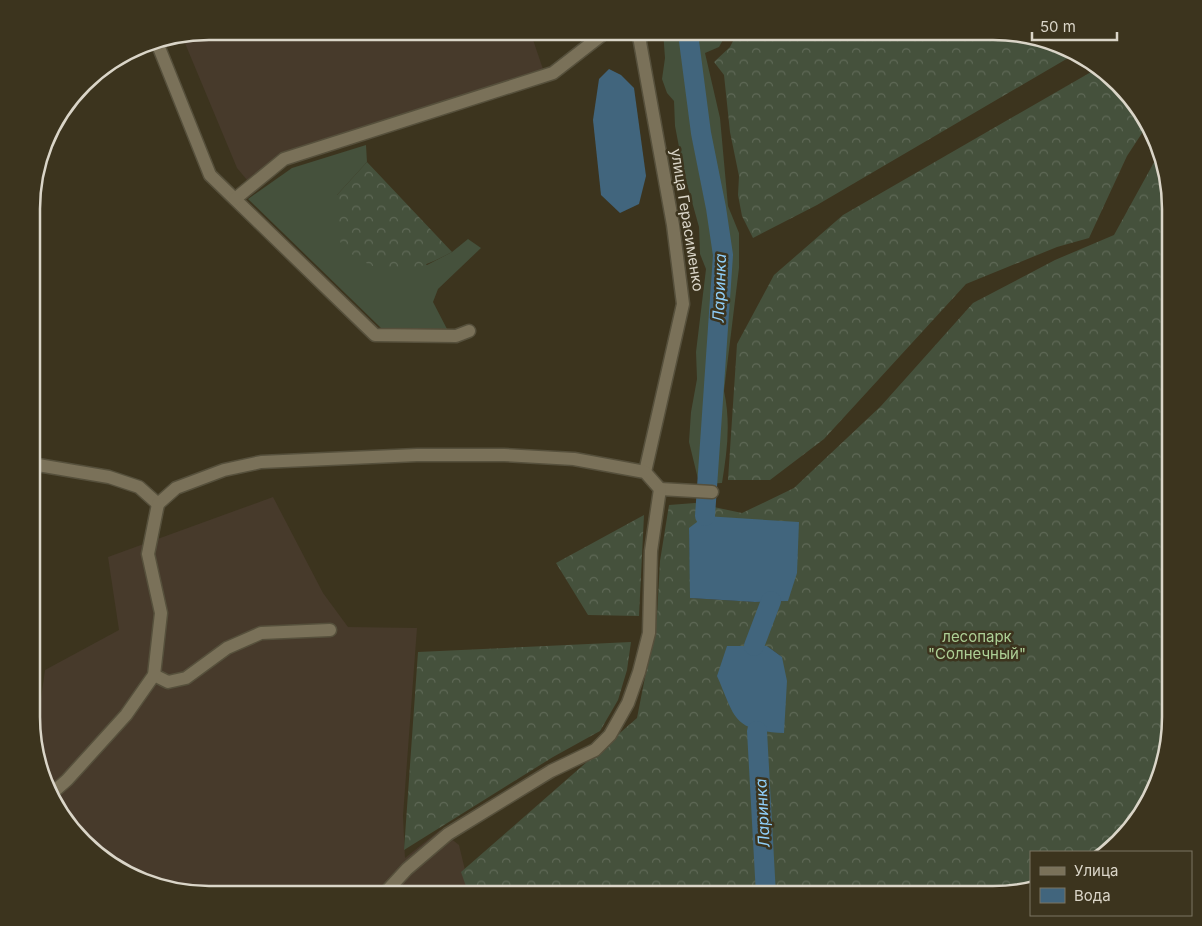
<svg xmlns="http://www.w3.org/2000/svg" width="1202" height="926" viewBox="0 0 1202 926" font-family="Inter,sans-serif">
<style>
.industrial{fill:#473a2b}
.grass{fill:#45513c}
.forest{fill:url(#forest-crowns);fill-rule:evenodd}
.water{fill:#41657d}
.lines{fill:none;stroke-linecap:round;stroke-linejoin:round}
.river{stroke:#41657d;stroke-width:20}
.minor-casing{stroke:#56503c;stroke-width:15}
.minor{stroke:#7a7159;stroke-width:12}
.labels{text-anchor:middle;stroke-width:5;stroke-linejoin:round;paint-order:stroke}
.street-label{font-size:15px;fill:#dad5c8;stroke:#3c341e}
.park-label{font-size:15px;fill:#aed096;stroke:#3c341e}
.water-label{font-size:16px;font-style:italic;fill:#90cef8;stroke:#3c341e}
.rim{fill:none;stroke:#dad5c8;stroke-width:2.5}
</style>
<defs>
<pattern id="forest-crowns" width="20" height="18" patternUnits="userSpaceOnUse" patternTransform="scale(1.25)"><rect width="20" height="18" fill="#45513c"/><path d="M2 6a3 3 0 1 1 6 0M12 15a3 3 0 1 1 6 0" fill="none" stroke="#5f6957"/></pattern>
</defs>
<rect width="100%" height="100%" fill="#3c341e"/>
<!-- industrial -->
<g class="industrial">
<path d="M209,31H530L544,72L282,154L247,180L237,168L182,36Z"/>
<path d="M273,497L323,593L348,627L417,628L403,816L405,858L440,830L459,845L471,895L198,894L141,881L92,851L50,796L35,741L45,670L119,630L108,557Z"/>
</g>
<!-- grass -->
<g class="grass">
<path d="M663,31H728L719,47L705,53L720,118L728,206L739,233V268L724,391C731,423 727,452 722,483L703,484L698,479L689,442L691,412L697,379L696,352L706,269L700,254L699,227L684,173L675,126L674,101L667,93L662,79L665,58Z"/>
<path d="M366,145L367,162L337,195L427,265L452,252L468,239L481,248L438,289L433,302L447,329L381,328L248,199L292,168Z"/>
</g>
<!-- forest -->
<g class="forest">
<path d="M738,31L1004,32L1061,45L1075,54L817,205L753,238L742,216L738,195L739,176L730,132L724,75L714,62L730,47Z"/>
<path d="M1098,68L1110,75L1148,124L1127,156L1089,238L1057,247L966,284L824,439L770,480H728L737,344L774,275L843,215Z"/>
<path d="M1158,155L1171,209L1170,729L1157,785L1127,834L1103,852H1031V886L993,895H469L461,872L637,718L657,616L660,561L669,505L695,503L742,513L794,488L881,406L973,303L1055,260L1114,235ZM689,529L788,601L755,602L691,598ZM727,646H767L782,657Z"/>
<path d="M367,162L452,252C422,268 392,280 361,260C356,256 348,253 344,249C335,237 337,210 337,195Z"/>
<path d="M644,515L639,616L588,615L556,563Z"/>
<path d="M631,642L627,670L618,700L600,731L553,757L404,850L418,652Z"/>
</g>
<!-- water -->
<g class="water">
<path d="M684,31H717L714,38L689,41Z"/>
<path d="M609,69L621,75L634,88L646,176L639,204L620,213L601,195L593,120L599,79Z"/>
<path d="M705,516L799,522L797,573L788,601L755,602L690,598L689,528Z"/>
<path d="M727,646H767L782,657L787,681L784,733C732,730 736,719 717,676Z"/>
</g>
<g class="lines">
<!-- river -->
<g class="river">
<path d="M691,31L689,41L701,133L716,208L723,255L705,516"/>
<path d="M754,646L771,601"/>
<path d="M757,731L766,895"/>
</g>
<defs>
<g id="minor">
<path d="M638,31L673,225L683,304L645,472"/>
<path d="M156,40L210,175L375,335L456,336L469,331"/>
<path d="M235,199L284,159L553,73L607,31"/>
<path d="M32,464L109,477L139,487L158,504"/>
<path d="M660,489L712,492"/>
<path d="M158,504L176,488L224,470L261,462L417,455H504L574,459L645,472L660,489L651,551L649,633L639,672L628,703L610,735L595,750L551,771L448,834L407,869L384,894"/>
<path d="M154,675L168,682L186,678L227,648L261,633L330,630"/>
<path d="M50,795L67,780L126,715L154,675L161,613L148,554L158,504"/>
</g>
</defs>
<!-- minor casing -->
<use href="#minor" class="minor-casing"/>
<!-- minor -->
<use href="#minor" class="minor"/>
</g>
<g class="labels">
<!-- street labels -->
<g class="street-label">
<text transform="translate(687 220) rotate(81)" y="5">улица Герасименко</text>
</g>
<!-- park labels -->
<g class="park-label">
<text x="977" y="642">лесопарк<tspan x="977" dy="17">"Солнечный"</tspan></text>
</g>
<!-- water labels -->
<g class="water-label">
<text transform="translate(719 288) rotate(-88)" y="6">Ларинка</text>
<text transform="translate(762 813) rotate(-93)" y="6">Ларинка</text>
</g>
</g>
<!-- crop -->
<path d="M0 0H1202V926H0ZM209 40H993A169 169 0 0 1 1162 209V717A169 169 0 0 1 993 886H209A169 169 0 0 1 40 717V209A169 169 0 0 1 209 40Z" fill="#3c341e" fill-rule="evenodd"/>
<path class="rim" d="M209 40H993A169 169 0 0 1 1162 209V717A169 169 0 0 1 993 886H209A169 169 0 0 1 40 717V209A169 169 0 0 1 209 40Z"/>
<!-- legend -->
<rect x="1030" y="851" width="162" height="65" fill="#3c341e" stroke="#7b7462"/>
<rect x="1040" y="867" width="25" height="8" fill="#7a7159" stroke="#7b7462"/>
<text x="1074" y="876" font-size="15" fill="#dad5c8">Улица</text>
<rect x="1040" y="888" width="25" height="15" fill="#41657d" stroke="#7b7462"/>
<text x="1074" y="901" font-size="15" fill="#dad5c8">Вода</text>
<!-- scale -->
<path d="M1032 32v8h85v-8" fill="none" stroke="#dad5c8" stroke-width="2.5"/>
<text x="1040" y="32" font-size="15" fill="#dad5c8" stroke="#3c341e" stroke-width="4" paint-order="stroke">50 m</text>
</svg>
